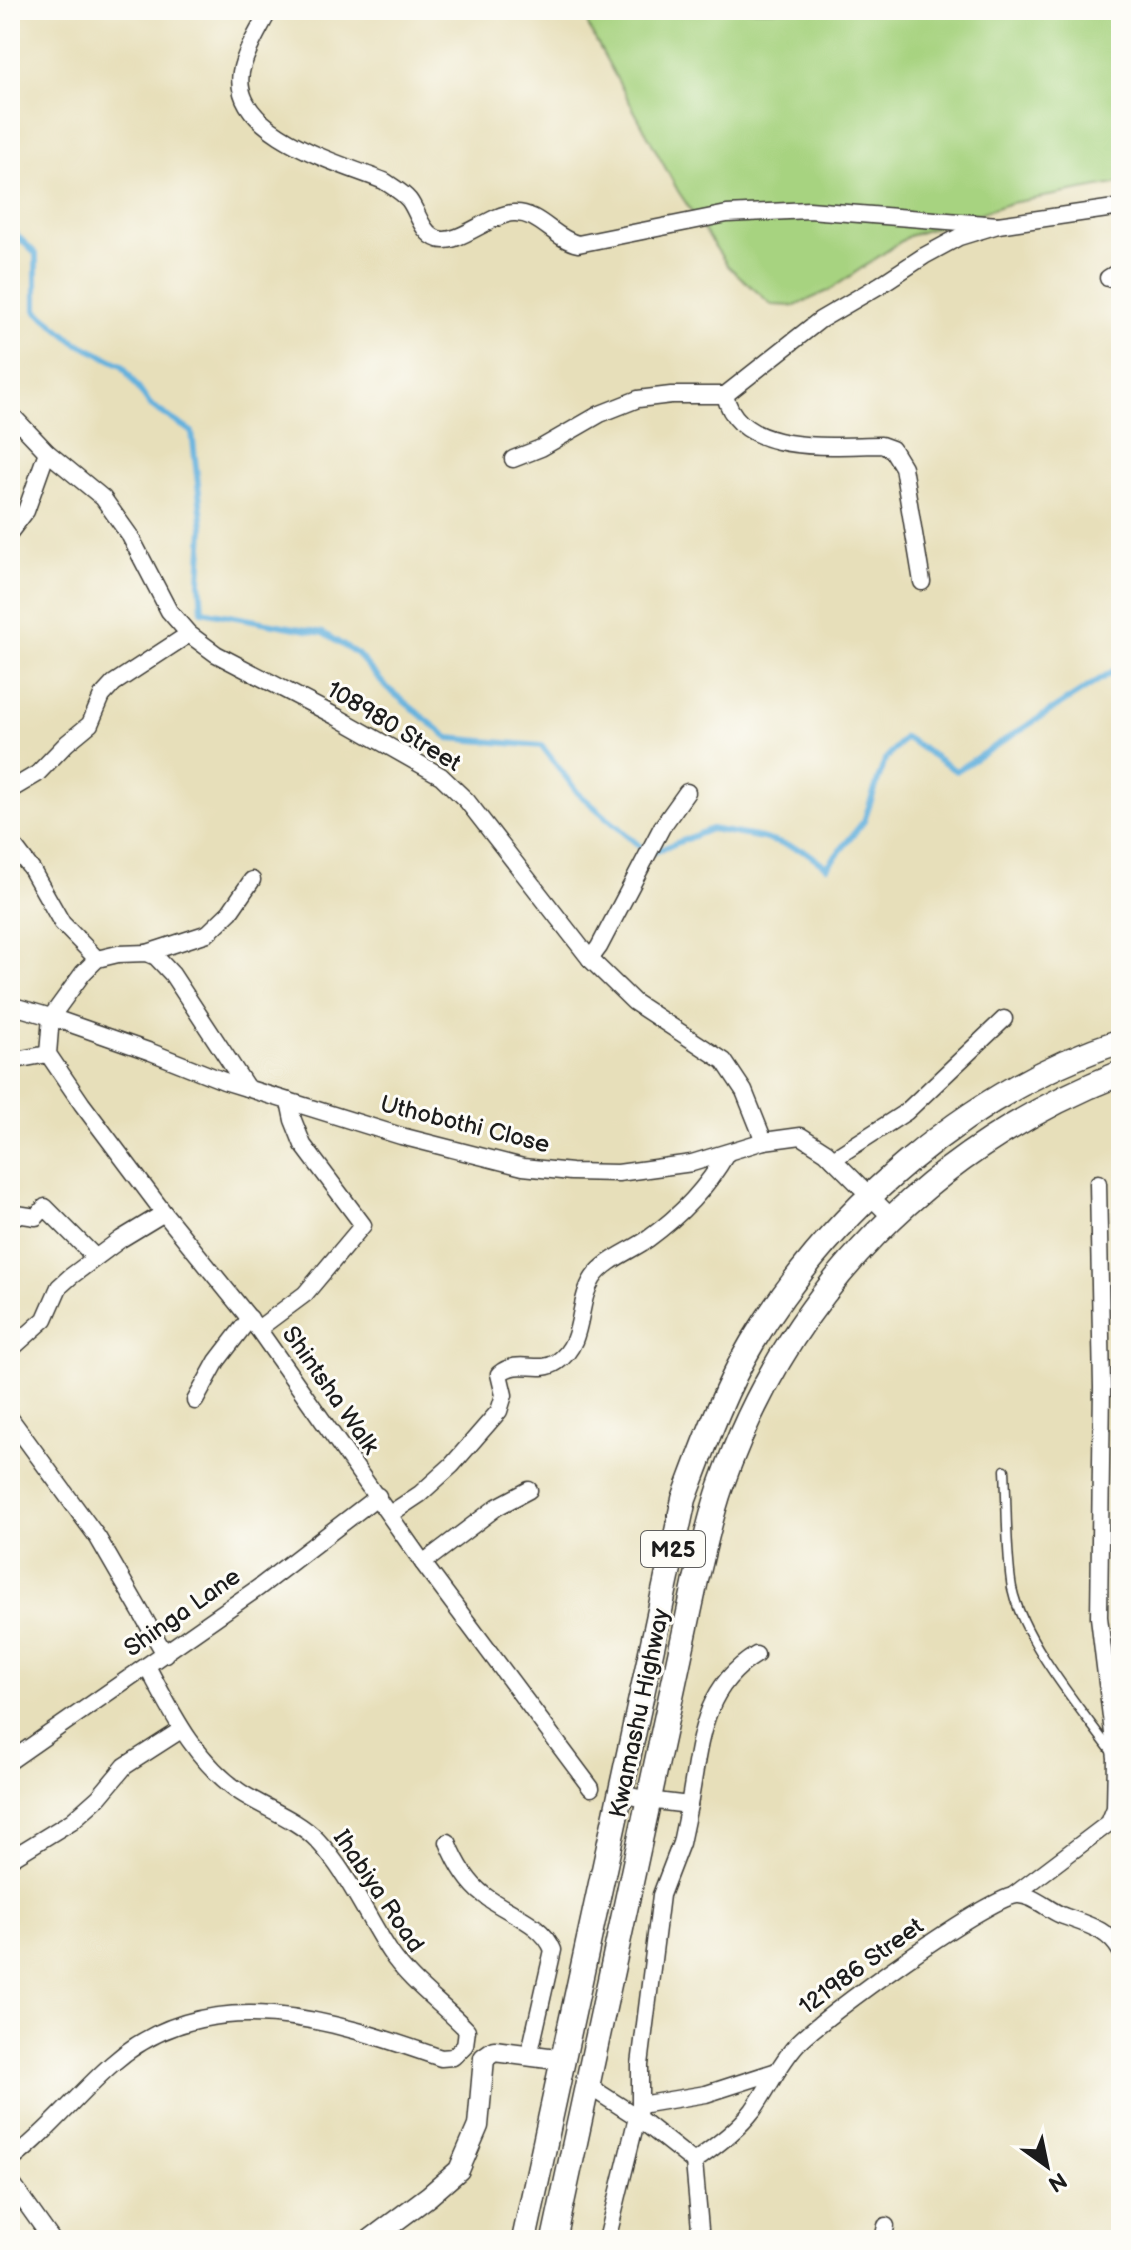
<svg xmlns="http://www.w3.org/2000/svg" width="1131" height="2250" viewBox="0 0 1131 2250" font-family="'Balsamiq Sans',sans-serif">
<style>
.green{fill:#a7d380;stroke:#62784e;stroke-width:2}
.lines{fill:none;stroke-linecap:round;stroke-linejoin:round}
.stream{stroke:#63b1dd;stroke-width:6}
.service-casing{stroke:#3a3934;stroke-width:11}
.minor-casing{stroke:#3a3934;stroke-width:19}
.tertiary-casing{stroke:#3a3934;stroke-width:23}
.primary-casing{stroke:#3a3934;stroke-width:27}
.service{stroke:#fff;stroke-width:8}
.minor{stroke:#fff;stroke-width:16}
.tertiary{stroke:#fff;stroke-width:20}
.primary{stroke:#fff;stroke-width:24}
.labels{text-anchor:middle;stroke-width:6;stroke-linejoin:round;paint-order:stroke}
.shield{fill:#fdfcf7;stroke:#605f5e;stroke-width:2}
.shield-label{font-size:22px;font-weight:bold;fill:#1c1c1c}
.street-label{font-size:24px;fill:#1c1c1c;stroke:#fdfcf7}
</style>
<rect width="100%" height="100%" fill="#fdfcf7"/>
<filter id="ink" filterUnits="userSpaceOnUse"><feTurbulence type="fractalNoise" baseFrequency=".0125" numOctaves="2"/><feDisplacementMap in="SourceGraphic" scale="16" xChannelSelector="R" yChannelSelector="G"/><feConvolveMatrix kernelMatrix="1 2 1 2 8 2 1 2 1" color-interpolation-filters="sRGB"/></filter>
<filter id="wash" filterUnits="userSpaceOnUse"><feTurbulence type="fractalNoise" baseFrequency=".006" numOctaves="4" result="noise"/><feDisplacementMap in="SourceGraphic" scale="32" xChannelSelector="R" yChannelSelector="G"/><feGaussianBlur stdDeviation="1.8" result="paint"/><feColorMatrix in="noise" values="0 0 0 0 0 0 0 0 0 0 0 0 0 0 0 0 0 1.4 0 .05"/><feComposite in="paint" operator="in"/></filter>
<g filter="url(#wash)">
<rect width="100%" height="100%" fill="#e7dfba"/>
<!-- green -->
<path class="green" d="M588,10H1121V183L1011,203L909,236L828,291L795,306L772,305L728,266L678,191L588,26Z"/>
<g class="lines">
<!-- stream -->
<path class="stream" d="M10,229L36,254V310L75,342L122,365L150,405L192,432L203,528L200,581L202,611L323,633L357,654L386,687L449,738L542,746L578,793L643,849L652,853L711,829L762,838L805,851L827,867L864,821L885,760L905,737L956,771L1121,666"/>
</g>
</g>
<g filter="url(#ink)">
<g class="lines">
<defs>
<path id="service" d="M1005,1470C1007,1505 1006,1554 1012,1588C1023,1640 1079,1707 1111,1751"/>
<g id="minor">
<path d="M269,10C260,29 245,51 241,72C230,134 342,164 384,181C393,187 402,192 409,200C418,212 422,234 438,239C457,246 491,214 513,213C539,211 554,239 578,244L727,214L809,210L998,225"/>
<path d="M1108,278L1121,270"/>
<path d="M725,395C739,457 833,445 881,445L892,449L903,467L922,582"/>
<path d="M10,413L47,452L103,498L130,536L169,611L189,634L216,654L337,717L441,776L467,801L590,959L634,1002L724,1061L744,1091L764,1141"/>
<path d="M513,459L541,448L600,414L638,399L671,395H725L820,320L880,285L924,256L959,237L998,225L1121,207"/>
<path d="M10,532L26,511L47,452"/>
<path d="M10,790L37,774L67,743L90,724L102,696L114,683L189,634"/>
<path d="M10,841L32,870L62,923L97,959"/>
<path d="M147,953L208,933L230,912L252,880"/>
<path d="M590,959L599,947L662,827L687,792"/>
<path d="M10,1005L51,1017L151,1052L224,1081L401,1136L523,1167L571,1172L618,1173L692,1163L764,1141L801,1136L826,1152L891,1217"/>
<path d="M10,1061L48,1054"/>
<path d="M247,1088L172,974L156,957L147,953L118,954L97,959L83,973L51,1017L48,1054L82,1104L164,1213L258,1329L423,1563L591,1788"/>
<path d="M833,1159L906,1112L1004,1019"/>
<path d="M10,1213L36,1217L45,1207L95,1257"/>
<path d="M258,1329L305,1294L363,1225L303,1145L293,1120L289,1101"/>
<path d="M10,1350L45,1319L59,1287L70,1277L121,1239L164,1213"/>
<path d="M195,1401L217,1361L250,1318"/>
<path d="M10,1418L98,1538L165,1654"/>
<path d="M390,1514L420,1494L452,1465L499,1411L504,1395L499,1374C519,1357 538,1375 557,1362C586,1342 576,1304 593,1278C605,1260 631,1251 648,1239C682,1214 706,1189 727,1153"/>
<path d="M423,1563L497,1507L529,1490"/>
<path d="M10,1761L258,1588L378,1496"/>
<path d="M689,1805C700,1747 700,1689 756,1655"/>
<path d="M448,1842C456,1862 467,1882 484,1895C506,1913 542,1922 553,1950L529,2056"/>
<path d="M10,1859L72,1821L99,1797L125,1766L181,1730"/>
<path d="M1014,1895L1109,1823L1115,1808L1116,1758L1099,1617L1102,1387L1098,1183"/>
<path d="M587,2085L637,2117L694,2162"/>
<path d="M640,2105L706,2094L777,2071"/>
<path d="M10,2161C48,2132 77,2095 112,2064C208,1978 335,2021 441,2058L453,2057L465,2045L467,2030C441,2003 411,1983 390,1952C366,1915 348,1873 317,1840C297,1819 264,1808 240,1792C195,1761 172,1713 147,1666"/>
<path d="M694,2162C715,2146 737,2131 753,2110C768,2089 779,2064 797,2044C821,2018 988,1897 1017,1895C1032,1894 1047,1909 1061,1915C1084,1924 1108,1928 1121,1952"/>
<path d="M694,2162L701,2240"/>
<path d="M10,2181L52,2240"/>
<path d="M607,2240L640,2105V2065L661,1895L681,1843L689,1805L648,1800L622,1794"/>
<path d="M883,2240L886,2226"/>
</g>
<path id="tertiary" d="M370,2240L429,2196L459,2170L478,2126L484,2058L494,2051L564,2060"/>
<g id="primary">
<path d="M524,2240L684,1499C704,1446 723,1392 752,1343C832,1210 971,1089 1121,1041"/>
<path d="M554,2240L696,1580C704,1549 710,1517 721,1486C789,1292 930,1148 1121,1073"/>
</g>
</defs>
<!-- service casing -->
<use href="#service" class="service-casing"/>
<!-- minor casing -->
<use href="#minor" class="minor-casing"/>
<!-- tertiary casing -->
<use href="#tertiary" class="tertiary-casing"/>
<!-- primary casing -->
<use href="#primary" class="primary-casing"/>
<!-- service -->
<use href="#service" class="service"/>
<!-- minor -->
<use href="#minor" class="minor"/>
<!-- tertiary -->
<use href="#tertiary" class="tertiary"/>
<!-- primary -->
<use href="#primary" class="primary"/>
</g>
</g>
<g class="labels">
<!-- shield labels -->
<rect class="shield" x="641" y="1531" width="64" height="36" rx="6"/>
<g class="shield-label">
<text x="673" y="1557">M25</text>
</g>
<!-- street labels -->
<g class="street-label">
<text transform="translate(394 726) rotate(31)" y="8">108980 Street</text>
<text transform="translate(465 1124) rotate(14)" y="8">Uthobothi Close</text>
<text transform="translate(331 1390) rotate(55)" y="8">Shintsha Walk</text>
<text transform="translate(182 1612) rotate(-35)" y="8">Shinga Lane</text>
<text transform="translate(639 1713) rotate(-78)" y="8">Kwamashu Highway</text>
<text transform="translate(379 1891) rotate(56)" y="8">Ihabiya Road</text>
<text transform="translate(861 1966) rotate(-36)" y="8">121986 Street</text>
</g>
</g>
<!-- margin -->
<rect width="1131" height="2250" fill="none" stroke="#fdfcf7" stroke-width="40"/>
<!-- north arrow -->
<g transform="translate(1047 2166) rotate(147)" stroke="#fdfcf7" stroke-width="6" paint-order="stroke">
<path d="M0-6L14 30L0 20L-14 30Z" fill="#1c1c1c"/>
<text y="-12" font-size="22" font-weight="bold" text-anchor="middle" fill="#1c1c1c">N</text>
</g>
</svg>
